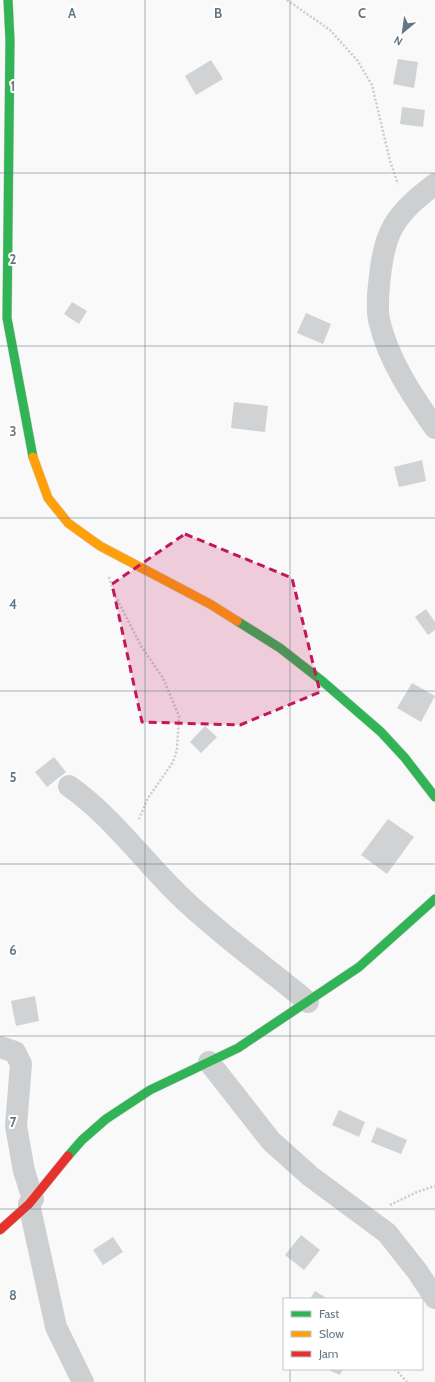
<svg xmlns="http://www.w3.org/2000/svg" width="435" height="1382" viewBox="0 0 435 1382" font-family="Cabin,sans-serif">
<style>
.building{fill:#d0d2d3}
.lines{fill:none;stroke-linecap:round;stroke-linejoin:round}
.fast-casing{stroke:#d5d6d7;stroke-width:10}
.slow-casing{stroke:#d5d6d7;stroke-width:10}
.jam-casing{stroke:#d5d6d7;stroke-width:10}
.path{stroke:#cbcccd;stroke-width:2.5;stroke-dasharray:2 2;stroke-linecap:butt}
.street{stroke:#cecfd0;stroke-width:22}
.fast{stroke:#30b455;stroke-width:9}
.slow{stroke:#ff9f0a;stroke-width:9}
.jam{stroke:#e5322d;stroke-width:9}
.marked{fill:#c2185b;fill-opacity:0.2;stroke:#c2185b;stroke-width:3;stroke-dasharray:8 5;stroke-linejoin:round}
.grid{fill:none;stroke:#657683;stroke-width:1;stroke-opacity:0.55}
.grid-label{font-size:13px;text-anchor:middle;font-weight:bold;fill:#657683;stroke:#fff;stroke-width:4;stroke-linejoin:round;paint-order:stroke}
</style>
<rect width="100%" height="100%" fill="#f9f9f9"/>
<!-- building -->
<g class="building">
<path d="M398,59L418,62L414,88L393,84Z"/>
<path d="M211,60L223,79L196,95L185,76Z"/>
<path d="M402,107L425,110L423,127L400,124Z"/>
<path d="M72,302L87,311L79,324L64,314Z"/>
<path d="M306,313L331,324L323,344L297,333Z"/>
<path d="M234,402L268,406L265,432L231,428Z"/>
<path d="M422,460L426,481L399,487L394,467Z"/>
<path d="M426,609L435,622V630L428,635L415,617Z"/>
<path d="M412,683L435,696L421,722L397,708Z"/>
<path d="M205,726L217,737L201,753L190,742Z"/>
<path d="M54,757L66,772L47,787L35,772Z"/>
<path d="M388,819L414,837L387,874L361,855Z"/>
<path d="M35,996L39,1021L16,1026L11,1001Z"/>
<path d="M339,1110L365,1122L359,1137L332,1125Z"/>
<path d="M377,1127L407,1140L401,1154L371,1142Z"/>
<path d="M301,1235L320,1250L304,1270L285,1255Z"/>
<path d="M113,1237L123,1252L103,1265L93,1250Z"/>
<path d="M315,1291L328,1299H310Z"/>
<path d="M326,1369H343L340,1375Z"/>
</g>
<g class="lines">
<defs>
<g id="fast">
<path d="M8,0L10,40L7,318L33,457"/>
<path d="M237,621L280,648L321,680L381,732L405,758L435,797"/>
<path d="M68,1156L82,1140L106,1119L150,1090L238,1048L359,967L435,899"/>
</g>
<path id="slow" d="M33,457L48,498L68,523L100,546L210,604L237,621"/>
<path id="jam" d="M0,1230L29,1204L68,1156"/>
</defs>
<!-- fast casing -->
<use href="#fast" class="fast-casing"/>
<!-- slow casing -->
<use href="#slow" class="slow-casing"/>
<!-- jam casing -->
<use href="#jam" class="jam-casing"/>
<!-- path -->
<g class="path">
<path d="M287,0L330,30L357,60L372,85L390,161L398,184"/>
<path d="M109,577L113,591L141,646L163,678L179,716L177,750L173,762L148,798L139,819"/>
<path d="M390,1205L417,1192L435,1186"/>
<path d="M395,1369L407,1382"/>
</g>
<!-- street -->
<g class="street">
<path d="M435,184C420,196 404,208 394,225C386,238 383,253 381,268C379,284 376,305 379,320C388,360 412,395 435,428"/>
<path d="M69,786C113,817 145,863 183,899C222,936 267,968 308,1002"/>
<path d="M0,1047L15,1052L21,1064L16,1126L24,1171L33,1199"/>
<path d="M209,1062L271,1141L310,1176L387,1233L417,1271L435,1298"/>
<path d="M29,1204L56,1327L83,1382"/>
</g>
<!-- fast -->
<use href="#fast" class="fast"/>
<!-- slow -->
<use href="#slow" class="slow"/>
<!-- jam -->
<use href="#jam" class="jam"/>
</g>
<!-- marked area -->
<path class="marked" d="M185,534L292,578L320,692L240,725L142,722L112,584Z"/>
<!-- grid -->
<path class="grid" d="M145,0V1382M290,0V1299M0,173H435M0,346H435M0,518H435M0,691H435M0,864H435M0,1036H435M0,1209H435M290,1369V1382"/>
<g class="grid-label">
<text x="72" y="18">A</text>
<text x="218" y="18">B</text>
<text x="362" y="18">C</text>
<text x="13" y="91">1</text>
<text x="13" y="264">2</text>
<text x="13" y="436">3</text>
<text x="13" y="609">4</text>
<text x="13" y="782">5</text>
<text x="13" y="955">6</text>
<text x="13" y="1127">7</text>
<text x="13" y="1300">8</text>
</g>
<!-- legend -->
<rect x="283" y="1298" width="140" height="72" fill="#ffffff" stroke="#c1c8cd"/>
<rect x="291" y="1311" width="20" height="6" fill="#30b455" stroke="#c1c8cd"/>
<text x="319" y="1318" font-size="12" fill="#657683">Fast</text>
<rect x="291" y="1331" width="20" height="6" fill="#ff9f0a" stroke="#c1c8cd"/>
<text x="319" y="1338" font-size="12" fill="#657683">Slow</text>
<rect x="291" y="1351" width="20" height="6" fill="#e5322d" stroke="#c1c8cd"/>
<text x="319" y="1358" font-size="12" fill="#657683">Jam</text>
<!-- north arrow -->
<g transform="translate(403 32) rotate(209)" stroke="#ffffff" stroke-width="3" paint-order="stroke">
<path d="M0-3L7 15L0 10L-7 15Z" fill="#657683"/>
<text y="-6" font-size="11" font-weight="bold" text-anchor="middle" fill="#657683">N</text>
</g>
</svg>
